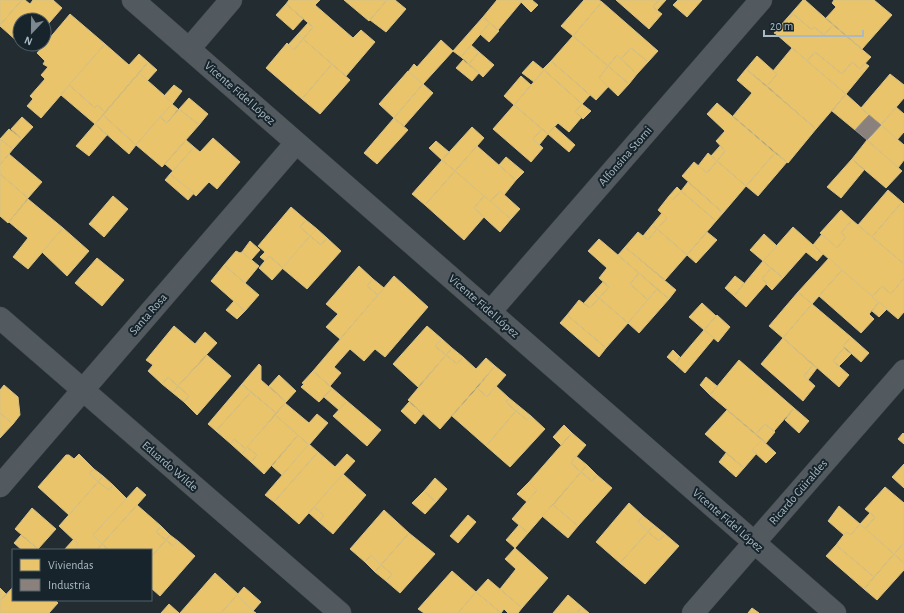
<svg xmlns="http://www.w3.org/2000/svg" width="904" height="613" viewBox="0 0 904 613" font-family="'Alegreya Sans',sans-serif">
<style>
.homes{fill:#e9c46a;stroke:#d6c185}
.industry{fill:#8a817c;stroke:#949292}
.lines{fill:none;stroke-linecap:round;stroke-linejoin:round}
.minor-casing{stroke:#40484b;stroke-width:23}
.minor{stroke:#525a60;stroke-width:22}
.labels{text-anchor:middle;stroke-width:4;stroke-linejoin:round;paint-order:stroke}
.street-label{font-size:12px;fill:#aabac4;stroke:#17242b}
</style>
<rect width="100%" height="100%" fill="#232c30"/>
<!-- homes -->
<g class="homes">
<path d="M0,0H22L0,25Z"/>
<path d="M22,0H25L30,4L33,0H53L62,8L44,29V20H20V44H32L27,50L0,26V25Z"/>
<path d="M289,0H320L315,5L353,38L361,30L375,42L346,76L303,39L313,27L286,4Z"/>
<path d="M344,0H387L369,21Z"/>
<path d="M387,0H395L406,9L386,32L370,20Z"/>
<path d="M497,0H523L498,30L483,17Z"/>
<path d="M523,0H532L538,5L531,12L521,2Z"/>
<path d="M584,0H599L602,2L573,36L561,26Z"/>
<path d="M616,0H659L653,7L662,14L649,29Z"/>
<path d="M659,0H666L657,10L653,7Z"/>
<path d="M678,0H702L687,17L673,5Z"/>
<path d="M803,0H805L833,25L824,35L814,27L812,30L793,14L776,34L774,33Z"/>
<path d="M834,0H874L892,15L862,49L826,18L836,7L832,3Z"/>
<path d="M602,2L658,51L648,62L631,48L621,59L617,55L608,66L573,36Z"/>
<path d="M286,4L303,19L293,30L276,15Z"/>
<path d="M70,14L105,44L41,118L27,106L33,99L30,96L45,79L41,75L48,67L43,64L45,61L37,53Z"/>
<path d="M793,14L812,30L814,27L824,35L833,25L871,57L860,69L852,62L842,74L815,52L807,61L776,34Z"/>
<path d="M483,17L490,23L461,57L453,51Z"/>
<path d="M308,23L313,27L303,39L298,34Z"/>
<path d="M490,23L499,31L489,42L480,34Z"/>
<path d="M298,34L303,39L294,50L288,45Z"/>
<path d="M573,36L608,66L599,78L609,86L596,100L551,61Z"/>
<path d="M303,39L332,64L302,99L266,68L287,43L294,50Z"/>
<path d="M441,40L453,51L423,84L408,72L414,64L417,67Z"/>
<path d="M105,44L129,65L139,54L148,62L105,112L97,105L95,108L69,85Z"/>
<path d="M471,45L479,52L469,64L461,57Z"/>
<path d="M631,48L648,62L637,74L621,59Z"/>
<path d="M792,48L846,94L816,129L767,86L777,74L773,71Z"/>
<path d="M479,52L494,65L483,77L469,64Z"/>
<path d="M815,52L842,74L852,62L860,69L865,63L869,66L846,94L807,61Z"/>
<path d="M617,55L637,74L629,84L608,66Z"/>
<path d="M757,56L777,74L767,86L746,69Z"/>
<path d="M463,60L479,73L472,81L456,68Z"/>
<path d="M533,61L544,70L534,82L522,73Z"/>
<path d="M551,61L590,95L582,104L543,69Z"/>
<path d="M148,62L157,70L147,81L139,73Z"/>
<path d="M332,64L350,80L320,114L302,99Z"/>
<path d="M608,66L629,84L618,96L599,78Z"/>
<path d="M746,69L816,129L788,163L733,116L752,93L737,80Z"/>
<path d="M544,70L582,104L575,112L581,118L569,132L558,123L548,134L514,105Z"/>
<path d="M408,71L423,84L394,118L379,104Z"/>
<path d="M139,73L173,103L136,145L103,115Z"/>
<path d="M890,74L904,85V98L881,125L861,108Z"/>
<path d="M521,76L531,85L514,105L504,96Z"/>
<path d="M423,84L433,93L404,126L394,118Z"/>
<path d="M69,85L95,108L97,105L105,112L95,124L61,95Z"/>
<path d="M174,85L182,91L173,103L164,96Z"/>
<path d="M846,94L869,115L855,130L832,111Z"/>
<path d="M189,98L208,114L199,125L179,109Z"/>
<path d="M717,103L775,153L746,186L717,161L725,151L716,141L725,131L707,114Z"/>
<path d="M172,104L178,109L167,123L160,117Z"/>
<path d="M582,104L591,111L583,119L575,112Z"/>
<path d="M514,105L542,129L533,139L543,148L531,162L493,129Z"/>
<path d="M896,107L904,114V132L897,140L881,125Z"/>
<path d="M179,109L199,125L162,167L136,145L160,117L167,123Z"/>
<path d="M103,115L136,145L129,154L95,124Z"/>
<path d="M22,117L33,127L22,139L11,129Z"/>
<path d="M394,118L408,130L377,164L364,153Z"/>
<path d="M95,124L107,135L89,156L76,146Z"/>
<path d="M881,125L904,145V160L898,168L867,140Z"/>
<path d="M472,127L484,138L455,171L442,160Z"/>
<path d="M555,127L575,145L569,152L548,134Z"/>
<path d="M9,129L22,139L13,149L0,139Z"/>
<path d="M542,129L548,134L539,145L533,139Z"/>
<path d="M213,138L240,162L217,189L209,182L196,196L170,174L194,147L200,152Z"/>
<path d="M0,139L13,149L0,165Z"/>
<path d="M186,140L194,147L173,171L165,164Z"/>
<path d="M867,140L902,171L886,188L852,159Z"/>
<path d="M436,141L449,152L442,160L429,148Z"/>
<path d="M477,146L516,180L504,195L500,191L490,202L455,171Z"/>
<path d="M720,146L725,151L717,161L711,156Z"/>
<path d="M708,153L717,161L707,173L698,166Z"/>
<path d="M775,153L787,162L758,196L746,186Z"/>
<path d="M9,154L42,182L28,198L0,174V165Z"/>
<path d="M506,157L524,172L516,180L499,165Z"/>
<path d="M852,159L864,170L841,198L827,187Z"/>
<path d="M442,160L455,171L425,205L412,194Z"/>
<path d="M717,161L746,186L723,213L682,176L694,162L707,173Z"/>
<path d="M455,171L484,196L474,208L484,217L464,240L425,205Z"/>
<path d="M0,174L28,198L8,223L0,216Z"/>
<path d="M170,174L194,193L188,200L165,180Z"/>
<path d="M688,182L723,213L716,221L681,191Z"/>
<path d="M677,187L681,191L673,200L669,196Z"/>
<path d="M888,190L902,202L872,237L858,225Z"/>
<path d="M500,191L520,209L511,219L490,202Z"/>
<path d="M681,191L716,221L687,255L657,229L667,218L658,210L669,196L673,200Z"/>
<path d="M113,196L128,209L104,237L89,224Z"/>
<path d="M484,196L511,219L500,232L474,208Z"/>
<path d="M28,199L63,228L28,269L13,257L28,238L9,222Z"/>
<path d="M902,202L904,204V264L872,237Z"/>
<path d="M291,207L306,220L300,227L310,236L283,268L269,256L265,261L260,257L265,252L258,246Z"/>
<path d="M841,210L852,220L841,233L846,237L837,248L820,233Z"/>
<path d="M662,213L667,218L657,229L652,225Z"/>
<path d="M306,220L317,229L310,236L300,227Z"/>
<path d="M852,220L904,264V278L891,294L882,286L872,297L813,245L822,234L837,248L846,237L841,233Z"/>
<path d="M652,225L657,229L648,240L643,236Z"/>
<path d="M793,227L823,254L817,261L806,252L783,278L763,261Z"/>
<path d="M63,228L89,251L67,276L42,252Z"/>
<path d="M317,229L327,238L321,245L310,236Z"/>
<path d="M657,229L687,255L665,280L625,247L638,232L648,240Z"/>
<path d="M707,232L717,240L696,263L687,255Z"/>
<path d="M764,234L777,246L763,261L750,250Z"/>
<path d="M310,236L321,245L327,238L341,251L307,289L282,268Z"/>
<path d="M599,239L639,273L630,284L648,300L628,323L599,298L609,287L599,278L607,268L588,251Z"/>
<path d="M250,241L260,250L251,260L242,252Z"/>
<path d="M625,247L676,290L669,299L618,255Z"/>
<path d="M236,251L240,253L242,252L259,266L245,283L224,265Z"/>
<path d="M269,256L283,268L272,280L259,268Z"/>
<path d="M97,258L124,280L102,306L75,283Z"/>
<path d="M829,258L842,270L812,304L798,292Z"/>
<path d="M763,261L771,268L762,279L767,283L746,307L734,296Z"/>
<path d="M224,265L259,295L245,311L211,281Z"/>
<path d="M359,266L373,279L367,286L378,295L340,339L326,327L338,314L326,304Z"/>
<path d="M771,268L783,278L772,290L766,284L767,283L762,279Z"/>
<path d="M842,270L879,302L869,314L874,319L861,333L819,296Z"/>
<path d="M639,273L657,289L648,300L630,284Z"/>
<path d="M394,276L428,307L385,357L375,349L364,361L350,349L334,367L341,373L330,386L313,371Z"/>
<path d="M735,276L744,283L734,296L725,288Z"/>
<path d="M904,278V312L898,319L872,297L882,286L891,294Z"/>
<path d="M373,279L384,288L378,295L367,286Z"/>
<path d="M603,282L609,287L599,298L593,293Z"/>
<path d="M657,289L669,299L639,333L628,323Z"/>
<path d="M798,292L812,304L783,338L769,326Z"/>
<path d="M593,293L599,298L590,308L584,303Z"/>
<path d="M599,298L628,323L606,348L567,315L579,300L590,308Z"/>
<path d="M234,301L245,311L237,319L226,310Z"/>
<path d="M879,302L887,309L879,317L872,311Z"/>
<path d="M702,303L716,316L704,330L689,317Z"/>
<path d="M812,304L851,337L843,346L844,348L833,361L849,375L839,387L783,338Z"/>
<path d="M567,315L606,348L599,357L560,323Z"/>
<path d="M717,315L730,327L718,342L704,330Z"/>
<path d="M174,326L195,344L205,332L217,343L178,386L168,377L162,384L148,371L153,365L146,360Z"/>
<path d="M427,326L442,339L435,346L446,355L418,387L393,364Z"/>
<path d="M704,330L714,338L685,373L675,364Z"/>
<path d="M851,337L869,353L861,362L843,346Z"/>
<path d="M783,338L813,365L804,376L815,386L803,401L761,364Z"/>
<path d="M442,339L452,348L446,355L435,346Z"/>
<path d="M452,348L463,357L457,364L446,355Z"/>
<path d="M844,348L851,354L839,366L833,361Z"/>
<path d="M673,350L680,357L675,364L667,357Z"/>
<path d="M207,355L231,376L197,415L184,402L189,396L178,386Z"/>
<path d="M446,355L457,364L463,357L476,369L486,358L495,366L440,429L408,400Z"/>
<path d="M739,360L794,408L774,431L765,424L756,434L710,395Z"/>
<path d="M259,364L261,366V380L286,402L276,413L242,384Z"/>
<path d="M813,365L817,368L808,380L804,376Z"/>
<path d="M495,366L506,375L487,397L477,388Z"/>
<path d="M313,371L332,388L319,402L301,387L304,384L302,383Z"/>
<path d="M279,375L296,391L286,402L269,386Z"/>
<path d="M168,377L178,386L173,393L162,384Z"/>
<path d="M706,377L717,386L710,395L700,385Z"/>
<path d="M242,384L251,392L216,431L208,424Z"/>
<path d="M4,385L18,397L20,415L13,424L0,413V390Z"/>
<path d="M178,386L189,396L184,402L173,393Z"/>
<path d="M496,386L509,398L506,402L516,411L486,446L452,416L477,388L487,397Z"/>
<path d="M332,388L347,401L339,410L324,397Z"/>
<path d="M251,392L276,413L246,449L234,439L231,444L216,431Z"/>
<path d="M509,398L520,407L516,411L506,402Z"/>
<path d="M347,401L381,430L367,446L333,416Z"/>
<path d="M409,402L423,414L415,424L401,411Z"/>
<path d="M285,403L309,423L317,414L328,423L309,445L275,415Z"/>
<path d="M520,407L531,416L527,420L516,411Z"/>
<path d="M794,408L809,421L799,433L785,420Z"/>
<path d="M727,410L762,440L752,450L756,454L744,468L705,434Z"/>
<path d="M516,411L527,420L531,416L545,429L510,467L486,446Z"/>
<path d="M0,413L13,424L0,438Z"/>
<path d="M275,415L298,435L264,474L251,462L257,455L247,447Z"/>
<path d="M765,424L775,432L766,443L756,434Z"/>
<path d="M564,425L572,433L561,445L553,437Z"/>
<path d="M572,433L586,445L571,463L581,472L528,533L512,519L537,490L529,482Z"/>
<path d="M903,433L904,434V444L898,439Z"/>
<path d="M298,435L309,445L282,475L272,466Z"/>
<path d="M234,439L246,449L242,454L231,444Z"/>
<path d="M762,440L776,453L766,463L752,450Z"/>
<path d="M309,444L318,452L274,502L265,495Z"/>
<path d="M247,447L257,455L251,462L242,454Z"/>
<path d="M318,452L335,467L347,454L355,461L299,524L274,502Z"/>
<path d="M726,453L744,468L736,477L719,462Z"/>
<path d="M79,454L94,469L89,473L98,482L69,515L38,487L66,455H69L74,459Z"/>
<path d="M576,456L587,465L581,472L571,463Z"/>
<path d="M904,464V488L892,477Z"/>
<path d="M587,465L597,475L592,481L581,472Z"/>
<path d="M94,469L103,476L98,482L89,473Z"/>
<path d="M581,472L592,481L597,475L612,488L578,526L553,505Z"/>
<path d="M343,474L366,495L333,534L319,522L324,515L314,507Z"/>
<path d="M103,476L113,485L109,490L98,482Z"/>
<path d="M435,478L447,489L436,502L424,491Z"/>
<path d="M98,482L109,490L113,485L127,499L93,535L102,544L97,550H80L76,546L78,544L59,526Z"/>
<path d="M529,482L537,490L527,502L517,494Z"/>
<path d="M137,487L146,495L102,544L93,535Z"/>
<path d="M885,487L904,503V543L894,554L865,529L875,517L865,509Z"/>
<path d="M424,491L436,502L425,514L412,503Z"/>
<path d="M629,503L643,516L638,522L648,532L620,563L596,542Z"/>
<path d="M137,505L161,526L156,532L166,540L151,557V550H109L102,544Z"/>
<path d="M553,505L578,526L568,538L542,516Z"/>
<path d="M839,506L860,524L851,535L846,532L844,535L828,521Z"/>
<path d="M314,507L324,515L319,522L309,513Z"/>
<path d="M32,508L56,529L38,549L15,529Z"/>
<path d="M384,510L409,533L381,565L371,555L365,562L350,549Z"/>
<path d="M870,513L875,517L865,529L860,524Z"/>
<path d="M468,515L476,522L458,543L450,536Z"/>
<path d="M643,516L654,525L648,532L638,522Z"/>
<path d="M860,524L894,554L874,577L836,545L846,532L851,535Z"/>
<path d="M519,525L528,533L515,548L506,540Z"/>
<path d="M654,525L665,534L659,541L648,532Z"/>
<path d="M161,526L170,535L166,540L156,532Z"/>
<path d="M648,532L659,541L665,534L679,546L645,584L620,563Z"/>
<path d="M409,533L435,554L400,593L386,581L392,574L381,565Z"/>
<path d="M21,535L38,549L37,550H22L14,543Z"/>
<path d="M170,535L178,541L173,546L166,540Z"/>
<path d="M74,539L78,544L76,546L80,550H64Z"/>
<path d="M166,540L173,546L178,541L195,556L160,596L151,588V557Z"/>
<path d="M904,543V563L894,554Z"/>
<path d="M102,544L109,550H97Z"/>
<path d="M836,545L874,577L864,589L826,556Z"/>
<path d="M515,548L548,578L522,608L500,589L516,569L505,559Z"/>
<path d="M894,554L904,563V570L877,600L864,589Z"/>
<path d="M371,555L381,565L375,572L365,562Z"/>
<path d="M381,565L392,574L386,581L375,572Z"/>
<path d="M452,571L476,592L458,613H424L418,609Z"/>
<path d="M215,573L238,594L237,595L221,613H180Z"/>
<path d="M488,579L522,608L518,613H508L504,609L501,613L476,592Z"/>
<path d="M13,587V600H55L58,603L49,613H0V601Z"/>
<path d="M244,587L261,602L253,611L237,595Z"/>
<path d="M0,588L6,594L0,601Z"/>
<path d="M476,592L501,613H458Z"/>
<path d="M237,595L253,611L256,613H221Z"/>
<path d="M568,595L582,607L577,613H553Z"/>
<path d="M169,604L179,613H161Z"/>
<path d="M582,607L589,613H577Z"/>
<path d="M752,608L759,613H748Z"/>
</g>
<!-- industry -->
<path class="industry" d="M869,115L881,125L867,140L855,130Z"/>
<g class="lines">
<defs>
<g id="minor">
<path d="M133,0L835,613"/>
<path d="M189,49L231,0"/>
<path d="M490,312L761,0"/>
<path d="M0,318L340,613"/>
<path d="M0,486L296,143"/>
<path d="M693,613L904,371"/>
</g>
</defs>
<!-- minor casing -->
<use href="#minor" class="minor-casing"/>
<!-- minor -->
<use href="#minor" class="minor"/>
</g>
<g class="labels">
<!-- street labels -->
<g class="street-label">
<text transform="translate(240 93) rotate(41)" y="4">Vicente Fidel López</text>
<text transform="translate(625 156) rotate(-49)" y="4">Alfonsina Storni</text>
<text transform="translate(484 306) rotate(41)" y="4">Vicente Fidel López</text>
<text transform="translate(148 314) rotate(-49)" y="4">Santa Rosa</text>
<text transform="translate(170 466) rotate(41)" y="4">Eduardo Wilde</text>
<text transform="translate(798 492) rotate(-49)" y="4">Ricardo Güiraldes</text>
<text transform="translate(728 520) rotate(41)" y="4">Vicente Fidel López</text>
</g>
</g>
<!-- legend -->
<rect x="12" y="549" width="140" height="52" fill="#17242b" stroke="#526068"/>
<rect x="20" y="559" width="20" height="12" fill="#e9c46a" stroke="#526068"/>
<text x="48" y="569" font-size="12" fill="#aabac4">Viviendas</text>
<rect x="20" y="579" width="20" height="12" fill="#8a817c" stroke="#526068"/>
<text x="48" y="589" font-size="12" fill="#aabac4">Industria</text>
<!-- north arrow -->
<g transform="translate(32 32) rotate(202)"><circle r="19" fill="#17242b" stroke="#526068"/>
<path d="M0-3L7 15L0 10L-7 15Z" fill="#7b8890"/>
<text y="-6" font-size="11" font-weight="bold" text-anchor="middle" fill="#aabac4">N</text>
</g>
<!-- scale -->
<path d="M764 30v6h99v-6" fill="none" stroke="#aabac4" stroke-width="2"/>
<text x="770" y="30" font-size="12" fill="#aabac4" stroke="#17242b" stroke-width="3" paint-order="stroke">20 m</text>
</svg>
